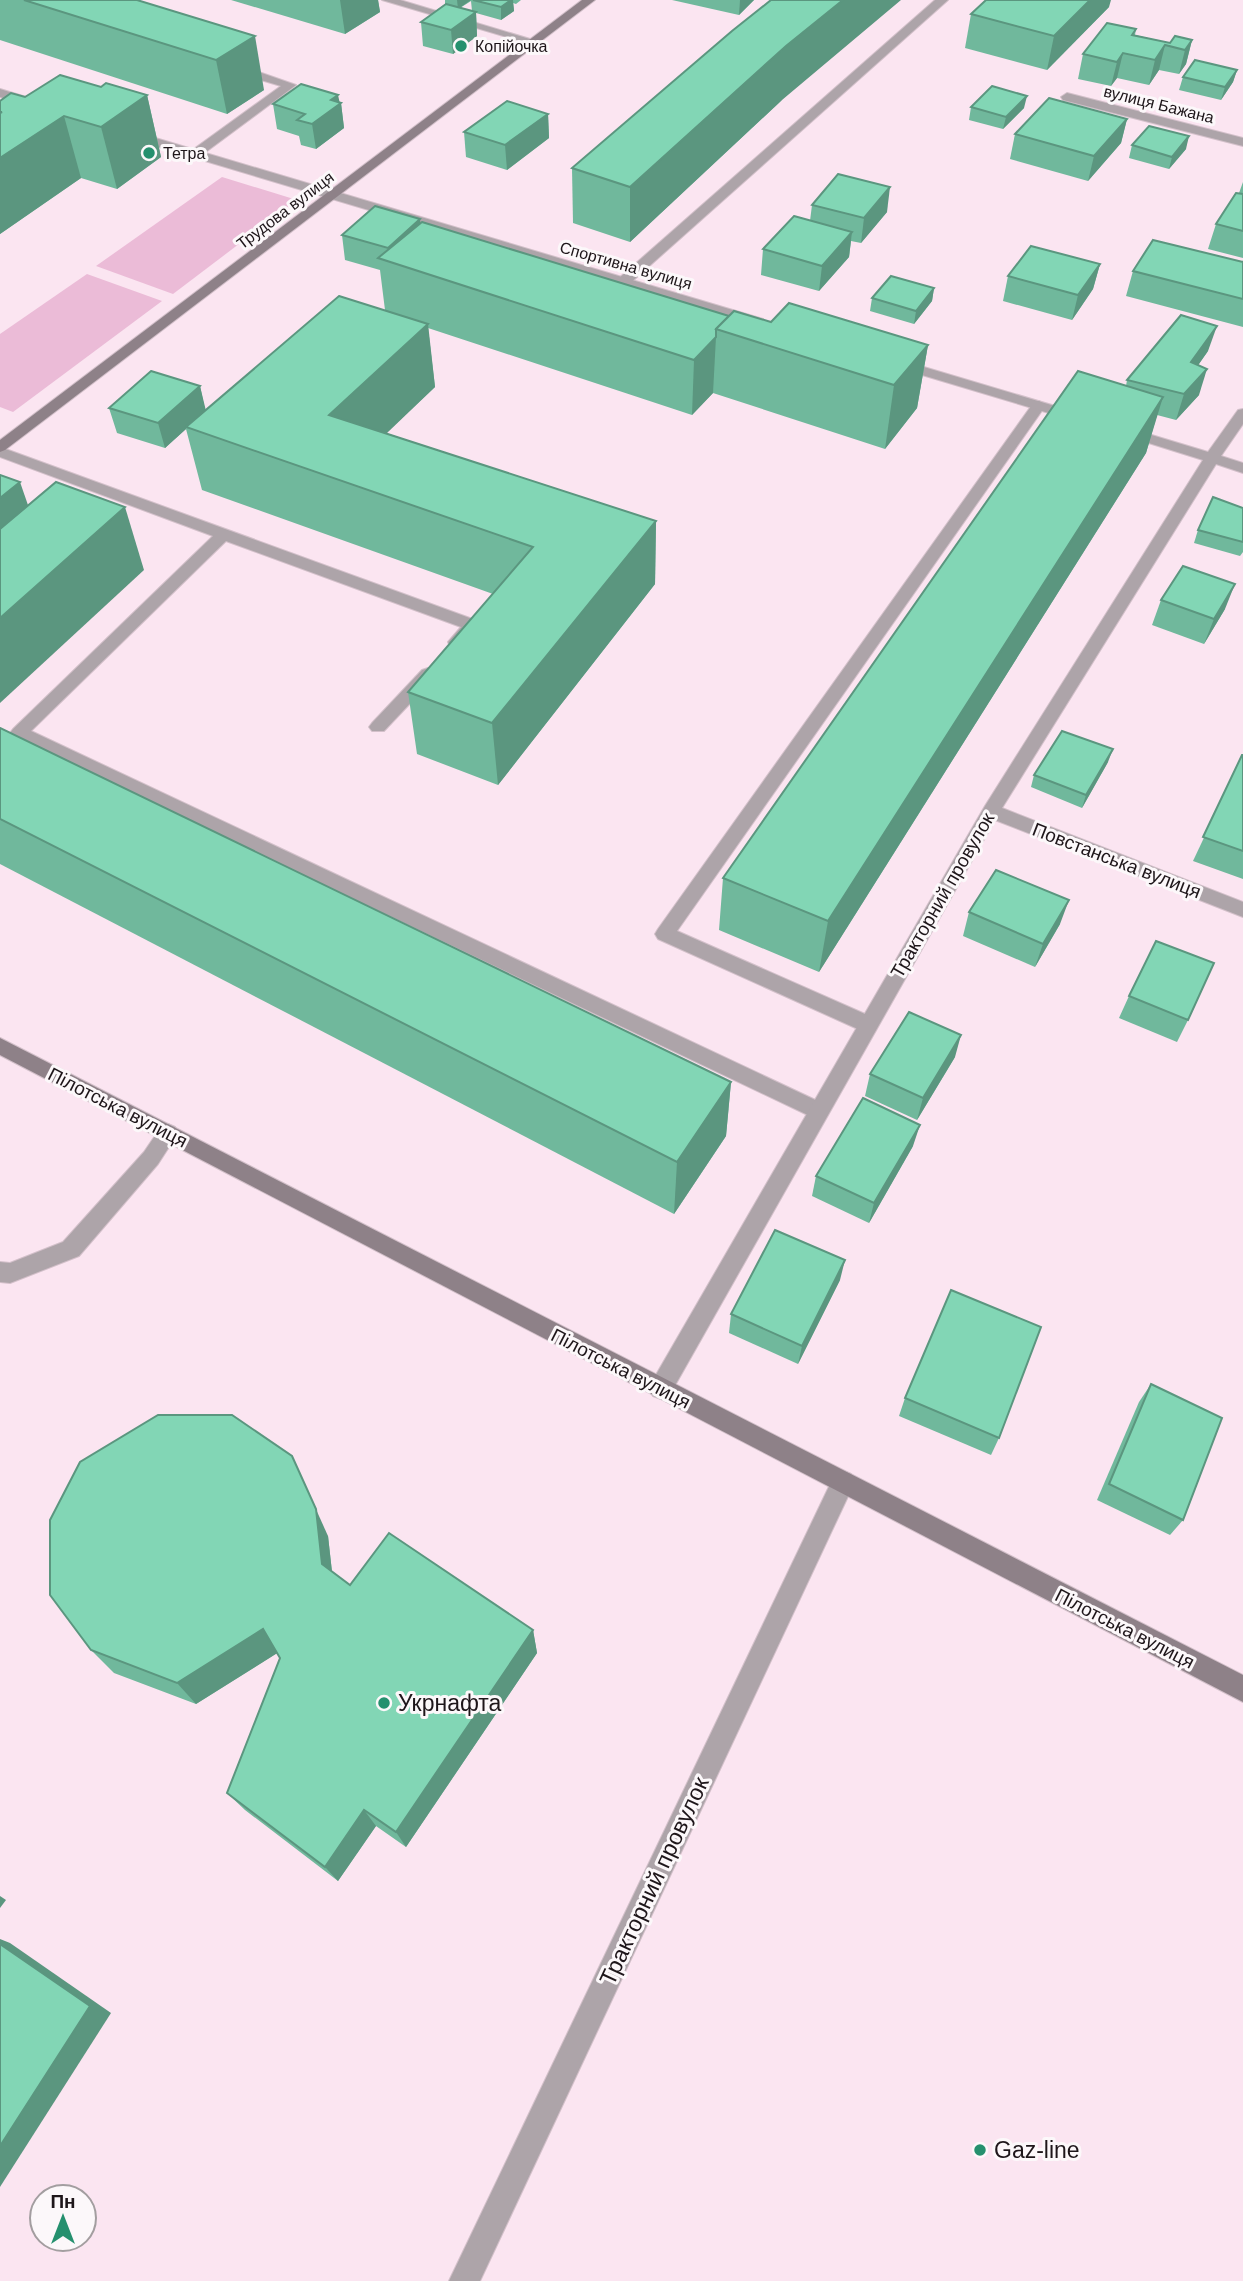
<svg xmlns="http://www.w3.org/2000/svg" width="1243" height="2281" viewBox="0 0 1243 2281" font-family="Arial,sans-serif">
<style>
.green{fill:#ebbbd7}
.lines{fill:none;stroke-linecap:round;stroke-linejoin:round}
.lane-casing{stroke:#d3c0ca;stroke-width:2}
.street-casing{stroke:#d3c0ca;stroke-width:2}
.secondary-casing{stroke:#d3c0ca;stroke-width:2}
.lane{fill:#ada4a9;fill-rule:evenodd}
.street{fill:#ada4a9;fill-rule:evenodd}
.secondary{fill:#8e8188;fill-rule:evenodd}
.wall{fill:#70b89c;fill-rule:evenodd}
.shaded-wall{fill:#5b967f}
.building{fill:#82d6b5;stroke:#5b967f;stroke-width:2}
.poi-dot{fill:#25906e;stroke:#fcf8fa;stroke-width:2.5}
.labels{text-anchor:middle;stroke-width:6;stroke-linejoin:round;paint-order:stroke}
.far-poi-label{font-size:16px;fill:#1e161a;stroke:#fcf8fa;text-anchor:start}
.far-street-label{font-size:16px;fill:#1e161a;stroke:#fcf8fa}
.street-label{font-size:19px;fill:#1e161a;stroke:#fcf8fa}
.near-poi-label{font-size:23px;fill:#1e161a;stroke:#fcf8fa;text-anchor:start}
.near-street-label{font-size:23px;fill:#1e161a;stroke:#fcf8fa}
</style>
<rect width="100%" height="100%" fill="#fbe5f1"/>
<!-- green -->
<g class="green">
<path d="M222,177L297,200L173,294L96,266Z"/>
<path d="M87,274L162,301L13,412L0,407V334Z"/>
</g>
<g class="lines">
<defs>
<g id="lane">
<path d="M382,0H400L540,42L530,44Z"/>
<path d="M935,0H948L628,285H618V279Z"/>
<path d="M231,65H239L296,85L199,157H191V151L281,86L231,71Z"/>
<path d="M1039,401L1046,405L677,931L874,1018L877,1024L874,1030L867,1032L860,1030L658,939L655,934L658,929L1034,402Z"/>
<path d="M0,447L478,621L480,625L462,646H450L448,642L461,627L226,541L31,731L826,1105L829,1111L826,1117L819,1120L812,1117L13,737L10,733L13,729L213,536L0,457Z"/>
<path d="M428,668L434,670L437,674L434,678L384,731H372L369,727L372,723L422,670Z"/>
<path d="M168,1124L175,1127L178,1133L158,1164L79,1256L10,1283L0,1282V1262L10,1263L63,1242L144,1152L161,1127Z"/>
</g>
<g id="street">
<path d="M0,89L39,101L41,104L35,108L0,97Z"/>
<path d="M1067,93L1243,138V146L1063,100L1061,97Z"/>
<path d="M132,131L763,319L765,322L763,325H753L128,138V132Z"/>
<path d="M897,359L1082,414L1084,417L1077,421L1072,420L892,366L890,363L892,360Z"/>
<path d="M1243,409V424L1221,456L1243,463V473L1216,464L1002,808L1243,902V917L995,820L669,1396L661,1399L653,1396L649,1388L653,1380L985,806L1203,460L1120,434L1118,431L1125,427L1208,452L1238,410Z"/>
<path d="M843,1471L851,1474L855,1482L851,1490L480,2281H449L835,1474Z"/>
</g>
<g id="secondary">
<path d="M582,0H595L5,450L0,452V440Z"/>
<path d="M0,1038L1243,1675V1702L0,1055Z"/>
</g>
</defs>
<!-- lane casing -->
<use href="#lane" class="lane-casing"/>
<!-- street casing -->
<use href="#street" class="street-casing"/>
<!-- secondary casing -->
<use href="#secondary" class="secondary-casing"/>
<!-- lane -->
<use href="#lane" class="lane"/>
<!-- street -->
<use href="#street" class="street"/>
<!-- secondary -->
<use href="#secondary" class="secondary"/>
</g>
<!-- wall -->
<g class="wall">
<path d="M0,0H137L264,90L227,114L0,40Z"/>
<path d="M231,0H378L380,12L345,34Z"/>
<path d="M445,0H521L516,4L513,3L514,11L501,20L476,13L477,36L453,54L423,46L421,22L445,4ZM471,1L472,11L460,8Z"/>
<path d="M672,0H754L739,15Z"/>
<path d="M1109,7L1047,70L965,48L971,14Z"/>
<path d="M1136,29L1135,35L1170,43L1192,40L1186,64L1179,74L1159,70L1149,85L1117,78L1111,86L1078,79L1083,54Z"/>
<path d="M1237,70L1233,82L1221,100L1179,90L1183,77Z"/>
<path d="M101,87L147,95L161,157L117,189L81,178L0,234V101Z"/>
<path d="M782,100L630,242L573,223L572,168Z"/>
<path d="M341,103L344,128L316,149L301,145L299,136L277,129L273,104Z"/>
<path d="M971,107L1024,108L1003,129L969,120Z"/>
<path d="M548,114L549,138L507,170L466,157L464,132Z"/>
<path d="M1127,119L1121,143L1088,181L1010,159L1015,134Z"/>
<path d="M1132,145L1186,149L1169,169L1129,158Z"/>
<path d="M1243,182V258L1208,249L1216,224L1239,193Z"/>
<path d="M812,205L887,212L861,243L851,241L849,257L819,291L761,275L763,249L810,221Z"/>
<path d="M421,223L729,316L928,345L917,408L885,449L713,393L692,415L428,328L435,387L386,433L656,521L655,584L498,785L417,754L408,692L493,594L202,490L186,429L165,448L117,433L109,408L200,386L205,410L385,310L380,270L345,260L342,235Z"/>
<path d="M1243,260V327L1126,296L1133,271L1242,262Z"/>
<path d="M1100,264L1093,289L1072,320L1003,301L1008,276Z"/>
<path d="M934,288L932,301L914,324L870,311L872,298Z"/>
<path d="M1208,351L1198,365L1199,395L1176,420L1157,415L1146,453L819,972L719,930L723,878L1126,386L1127,380Z"/>
<path d="M1243,508V552L1240,556L1194,543L1198,530Z"/>
<path d="M1161,600L1225,609L1204,644L1152,625Z"/>
<path d="M0,728L731,1082L726,1136L674,1214L0,864Z"/>
<path d="M1243,755V879L1193,861Z"/>
<path d="M1108,762L1082,808L1031,787L1034,775Z"/>
<path d="M969,912L1060,924L1035,967L963,936Z"/>
<path d="M1129,996L1188,1020L1177,1042L1119,1018Z"/>
<path d="M955,1057L917,1120L865,1096L870,1074Z"/>
<path d="M913,1146L869,1223L812,1196L816,1176Z"/>
<path d="M840,1280L798,1364L729,1333L731,1314Z"/>
<path d="M1151,1384L1183,1520L1170,1535L1097,1500L1139,1402Z"/>
<path d="M905,1398L999,1438L991,1455L899,1416Z"/>
<path d="M328,1536L332,1572L350,1585L533,1630L537,1653L406,1847L376,1826L338,1881L245,1810L227,1793L280,1658L277,1653L196,1704L114,1673L91,1650Z"/>
</g>
<!-- shaded-wall -->
<g class="shaded-wall">
<path d="M340,0H378L380,12L345,34Z"/>
<path d="M457,0H471L458,9Z"/>
<path d="M511,0H513L514,11L501,20V7Z"/>
<path d="M740,0H754L739,15Z"/>
<path d="M843,0H901L782,100L630,242V187L786,46Z"/>
<path d="M1090,0H1111L1109,7L1047,70L1054,36Z"/>
<path d="M476,12L477,36L453,54L451,30Z"/>
<path d="M255,36L264,90L227,114L216,60Z"/>
<path d="M1192,40L1186,64L1179,74L1185,50Z"/>
<path d="M1165,45L1159,70L1149,85L1155,60Z"/>
<path d="M1123,53L1117,78L1111,86L1117,62Z"/>
<path d="M1237,70L1233,82L1221,100L1225,87Z"/>
<path d="M147,95L161,157L117,189L101,127Z"/>
<path d="M338,95L340,104L341,103L344,128L316,149L312,124L331,100Z"/>
<path d="M1027,96L1024,108L1003,129L1006,117Z"/>
<path d="M548,114L549,138L507,170L505,145Z"/>
<path d="M64,116L81,178L0,234V158Z"/>
<path d="M1127,119L1121,143L1088,181L1094,156Z"/>
<path d="M1189,136L1186,149L1169,169L1172,157Z"/>
<path d="M890,187L887,212L861,243L864,218Z"/>
<path d="M420,219L423,245L389,262L388,248Z"/>
<path d="M852,232L849,257L819,291L822,266Z"/>
<path d="M1100,264L1093,289L1072,320L1078,295Z"/>
<path d="M934,288L932,301L914,324L916,311Z"/>
<path d="M428,324L435,387L340,478L329,415Z"/>
<path d="M1217,326L1208,351L1183,387L1191,362Z"/>
<path d="M716,337L713,393L692,415L694,360Z"/>
<path d="M928,345L917,408L885,449L894,385Z"/>
<path d="M1207,369L1199,395L1176,420L1184,394Z"/>
<path d="M200,386L206,411L186,427V429L165,448L158,423Z"/>
<path d="M1163,397L1146,453L819,972L828,921Z"/>
<path d="M20,482L29,508L0,531V498Z"/>
<path d="M125,507L144,570L0,703V618Z"/>
<path d="M656,521L655,584L498,785L492,723Z"/>
<path d="M1235,584L1225,609L1204,644L1214,619Z"/>
<path d="M1113,749L1108,762L1082,808L1086,795Z"/>
<path d="M1069,900L1060,924L1035,967L1043,944Z"/>
<path d="M961,1035L955,1057L917,1120L923,1098Z"/>
<path d="M731,1082L726,1136L674,1214L677,1162Z"/>
<path d="M920,1125L913,1146L869,1223L874,1203Z"/>
<path d="M845,1260L840,1280L798,1364L802,1346Z"/>
<path d="M292,1456L328,1536L334,1590L322,1564Z"/>
<path d="M263,1629L279,1652L196,1704L177,1683Z"/>
<path d="M533,1630L537,1653L406,1847L396,1832Z"/>
<path d="M364,1810L376,1826L338,1881L325,1867Z"/>
<path d="M0,1896L6,1900L0,1908Z"/>
<path d="M0,1939L10,1943L111,2013L0,2187Z"/>
</g>
<!-- building -->
<g class="building">
<path d="M24,0H137L255,36L216,60Z"/>
<path d="M473,0H511L501,7Z"/>
<path d="M771,0H843L786,46L630,187L572,168L732,31Z"/>
<path d="M986,0H1090L1054,36L971,14Z"/>
<path d="M446,4L476,12L451,30L421,22Z"/>
<path d="M1107,23L1136,29L1132,35L1170,43L1175,36L1192,40L1185,50L1165,45L1155,60L1123,53L1117,62L1083,54Z"/>
<path d="M1195,60L1237,70L1225,87L1183,77Z"/>
<path d="M60,75L101,87L106,83L147,95L101,127L64,116L0,158V113L2,112H0V101L11,93L25,97Z"/>
<path d="M301,84L338,95L331,100L341,103L312,124L297,120L305,114L273,104Z"/>
<path d="M992,86L1027,96L1006,117L971,107Z"/>
<path d="M1049,98L1127,119L1094,156L1015,134Z"/>
<path d="M507,101L548,114L505,145L464,132Z"/>
<path d="M1149,126L1189,136L1172,157L1132,145Z"/>
<path d="M838,174L890,187L864,218L812,205Z"/>
<path d="M1236,193L1243,194V231L1216,224Z"/>
<path d="M375,206L420,219L388,248L342,235Z"/>
<path d="M794,216L852,232L822,266L763,249Z"/>
<path d="M422,222L729,316L716,329V337L694,360L378,258Z"/>
<path d="M1153,240L1243,262V299L1133,271Z"/>
<path d="M1031,246L1100,264L1078,295L1008,276Z"/>
<path d="M891,276L934,288L916,311L872,298Z"/>
<path d="M339,296L428,324L329,415L656,521L492,723L408,692L533,547L186,427Z"/>
<path d="M789,303L928,345L894,385L716,329L734,311L771,322Z"/>
<path d="M1181,315L1217,326L1191,362L1207,369L1184,394L1127,380Z"/>
<path d="M151,371L200,386L158,423L109,408Z"/>
<path d="M1078,371L1163,397L828,921L723,878Z"/>
<path d="M0,475L20,482L0,498Z"/>
<path d="M56,482L125,507L0,618V529Z"/>
<path d="M1213,497L1243,508V542L1198,530Z"/>
<path d="M1183,566L1235,584L1214,619L1161,600Z"/>
<path d="M0,728L731,1082L677,1162L0,819Z"/>
<path d="M1062,731L1113,749L1086,795L1034,775Z"/>
<path d="M1242,755H1243V851L1203,837Z"/>
<path d="M996,870L1069,900L1043,944L969,912Z"/>
<path d="M1156,941L1214,963L1188,1020L1129,996Z"/>
<path d="M909,1012L961,1035L923,1098L870,1074Z"/>
<path d="M863,1098L920,1125L874,1203L816,1176Z"/>
<path d="M775,1230L845,1260L802,1346L731,1314Z"/>
<path d="M951,1290L1041,1327L999,1438L905,1398Z"/>
<path d="M1151,1384L1222,1418L1183,1520L1109,1484Z"/>
<path d="M158,1415H232L292,1456L316,1509L322,1564L350,1585L389,1533L533,1630L396,1832L364,1810L325,1867L227,1793L280,1658L263,1629L177,1683L91,1650L50,1595V1520L80,1462Z"/>
<path d="M0,1944L90,2006L0,2146Z"/>
</g>
<!-- markers -->
<g class="poi-dot">
<circle cx="461" cy="46" r="7"/>
<circle cx="149" cy="153" r="7"/>
<circle cx="384" cy="1703" r="7"/>
<circle cx="980" cy="2150" r="7"/>
</g>
<g class="labels">
<!-- far-poi labels -->
<g class="far-poi-label">
<text x="475" y="52">Копійочка</text>
<text x="163" y="159">Тетра</text>
</g>
<!-- far-street labels -->
<g class="far-street-label">
<text transform="translate(1159 104) rotate(14)" y="6">вулиця Бажана</text>
<text transform="translate(285 210) rotate(-37)" y="6">Трудова вулиця</text>
<text transform="translate(626 265) rotate(16)" y="6">Спортивна вулиця</text>
</g>
<!-- street labels -->
<g class="street-label">
<text transform="translate(1117 860) rotate(21)" y="7">Повстанська вулиця</text>
<text transform="translate(942 895) rotate(-60)" y="7">Тракторний провулок</text>
<text transform="translate(118 1107) rotate(27)" y="7">Пілотська вулиця</text>
<text transform="translate(621 1368) rotate(27)" y="7">Пілотська вулиця</text>
<text transform="translate(1125 1628) rotate(27)" y="7">Пілотська вулиця</text>
</g>
<!-- near-poi labels -->
<g class="near-poi-label">
<text x="398" y="1711">Укрнафта</text>
<text x="994" y="2158">Gaz-line</text>
</g>
<!-- near-street labels -->
<g class="near-street-label">
<text transform="translate(654 1881) rotate(-65)" y="8">Тракторний провулок</text>
</g>
</g>
<!-- north arrow -->
<g transform="translate(63 2218)"><circle r="33" fill="#fcf8fa" stroke="#a39ea0" stroke-width="2"/>
<path d="M0-5L12 26L0 18L-12 26Z" fill="#25906e"/>
<text y="-10" font-size="19" font-weight="bold" text-anchor="middle" fill="#1e161a">Пн</text>
</g>
</svg>
